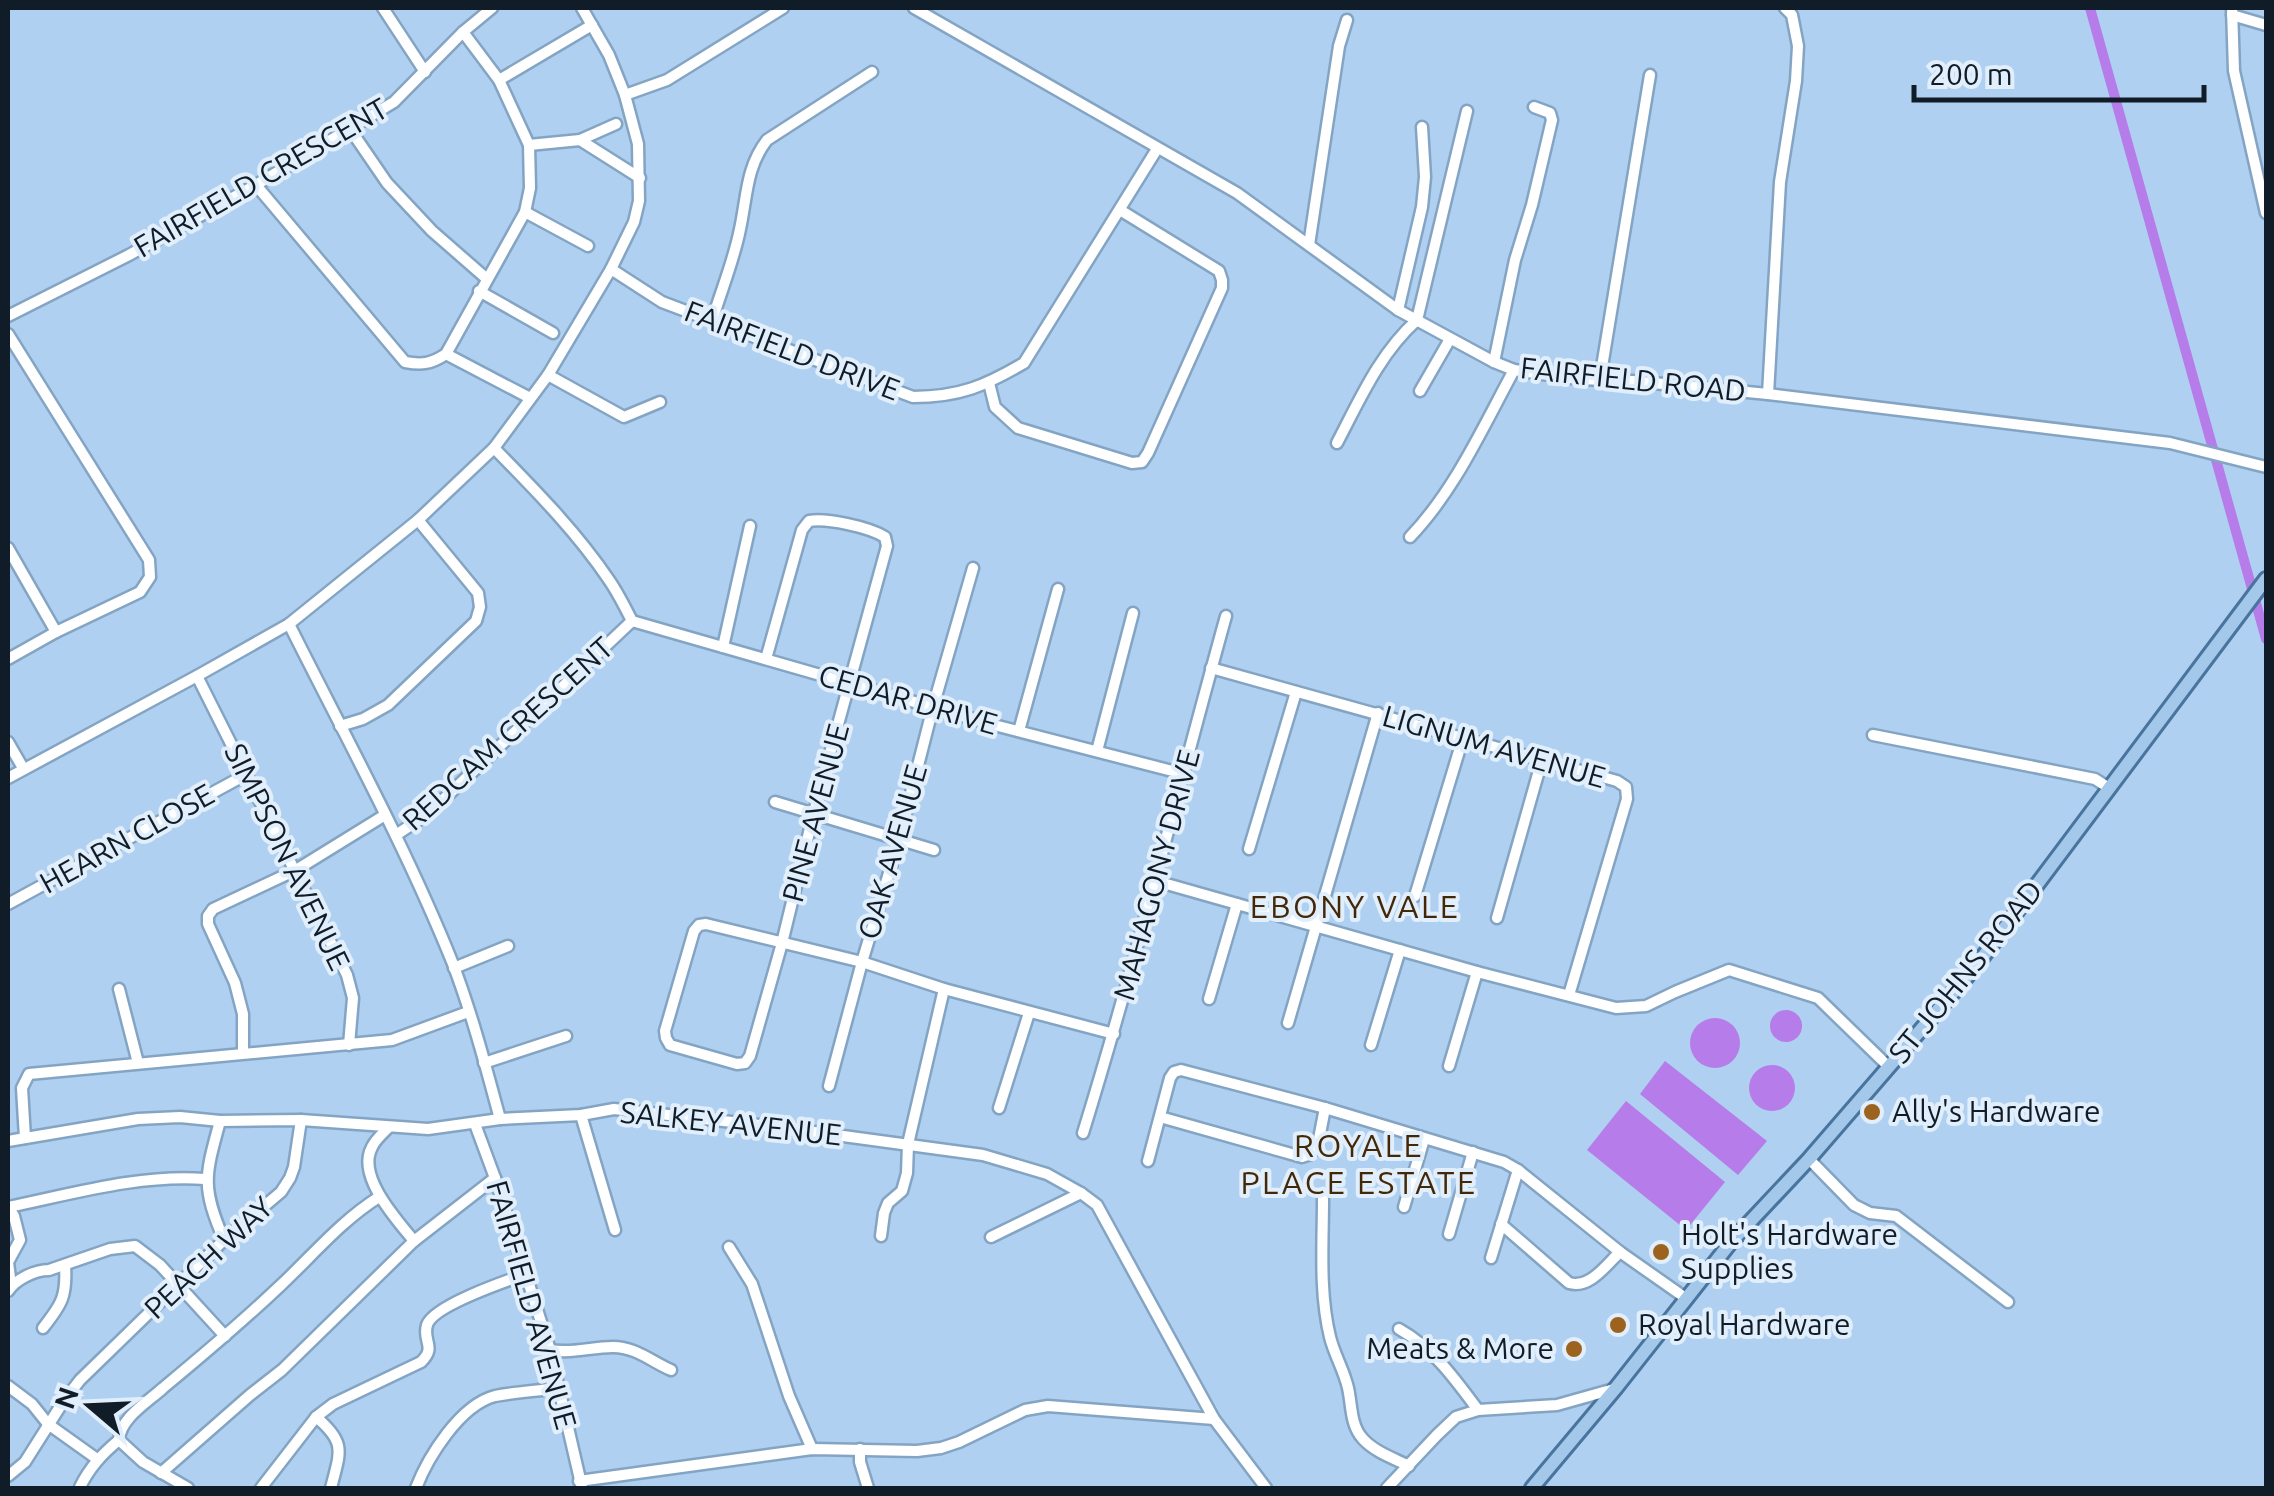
<svg xmlns="http://www.w3.org/2000/svg" width="2274" height="1496" viewBox="0 0 2274 1496" font-family="Ubuntu,sans-serif">
<style>
.water{fill:#b67ce9}
.lines{fill:none;stroke-linecap:round;stroke-linejoin:round}
.canal{stroke:#b67ce9;stroke-width:10}
.minor-casing{stroke:#84a4c3;stroke-width:15}
.major-casing{stroke:#48749d;stroke-width:18}
.minor{stroke:#fff;stroke-width:10}
.major{stroke:#a3c8ea;stroke-width:12}
.poi-dot{fill:#9b631e;stroke:#e1eefb;stroke-width:4}
.labels{text-anchor:middle;stroke-width:8;stroke-linejoin:round;paint-order:stroke}
.street-label{font-size:30px;fill:#101c27;stroke:#e1eefb}
.poi-label{font-size:30px;fill:#101c27;stroke:#e1eefb;text-anchor:start}
.neighbourhood-label{font-size:32px;letter-spacing:2.5px;fill:#432807;stroke:#e1eefb}
</style>
<rect width="100%" height="100%" fill="#afd0f0"/>
<g class="water">
<circle cx="1786" cy="1026" r="16"/>
<circle cx="1715" cy="1043" r="25"/>
<path d="M 1665,1061 L 1767,1141 L 1738,1175 L 1640,1094 Z"/>
<circle cx="1772" cy="1088" r="23"/>
<path d="M 1626,1101 L 1725,1182 L 1686,1230 L 1587,1150 Z"/>
</g>
<g class="lines">
<path class="canal" d="M 2090,8 L 2266,639"/>
<g class="minor-casing">
<g id="minor">
<path d="M 383,8 L 425,72"/>
<path d="M 914,8 L 1237,193 L 1398,310 L 1494,362 L 1514,370 L 1579,379 L 1632,381 L 1768,394 L 2170,443 L 2266,467"/>
<path d="M 2232,8 L 2234,71 L 2266,213"/>
<path d="M 2232,15 L 2266,25"/>
<path d="M 499,80 L 592,25"/>
<path d="M 625,95 L 667,80 L 783,8"/>
<path d="M 350,129 L 387,183 L 432,231 L 487,279"/>
<path d="M 580,140 L 640,178"/>
<path d="M 529,145 L 580,140 L 616,124"/>
<path d="M 256,185 L 405,362 C 422,365 431,364 446,354 L 525,212 L 530,188 L 529,145 L 499,80 L 463,32"/>
<path d="M 525,212 L 588,246"/>
<path d="M 1309,245 L 1339,46 L 1347,20"/>
<path d="M 611,269 L 662,302 L 913,397 C 959,397 985,386 1024,363 L 1157,149"/>
<path d="M 479,291 L 553,333"/>
<path d="M 1398,310 L 1422,207 L 1425,177 L 1422,127"/>
<path d="M 8,316 L 129,255 L 256,185 L 394,102 L 463,32 L 492,8"/>
<path d="M 712,321 C 721,291 734,260 740,229 C 747,197 746,167 767,140 L 872,72"/>
<path d="M 8,334 L 149,560 L 150,577 L 140,592 L 56,632 L 8,659"/>
<path d="M 446,354 L 530,398"/>
<path d="M 1494,362 L 1515,260 L 1532,205 L 1552,120 L 1550,113 L 1534,107"/>
<path d="M 548,375 L 624,417 L 660,402"/>
<path d="M 1600,379 L 1650,75"/>
<path d="M 989,383 L 995,407 L 1018,428 L 1132,463 L 1142,462 L 1148,453 L 1222,288 L 1222,280 L 1219,271 L 1120,210"/>
<path d="M 1420,391 L 1450,339"/>
<path d="M 1768,394 L 1780,182 L 1796,81 L 1798,46 L 1792,15 L 1785,8"/>
<path d="M 1337,443 C 1360,399 1380,353 1417,320 L 1467,111"/>
<path d="M 494,448 C 534,489 576,531 609,580 C 618,593 625,607 632,621"/>
<path d="M 1410,537 C 1455,490 1483,427 1514,370"/>
<path d="M 8,548 L 56,632"/>
<path d="M 632,621 L 998,726 L 1184,774"/>
<path d="M 289,624 C 345,736 406,847 453,964 C 472,1014 486,1067 500,1119"/>
<path d="M 723,647 L 750,526"/>
<path d="M 766,659 L 802,530 L 809,521 C 827,518 869,527 885,537 L 887,546 L 814,812 L 782,943 L 750,1056 L 745,1063 L 737,1064 L 670,1045 L 666,1038 L 665,1031 L 694,931 L 699,925 L 706,924 L 862,962 L 944,989 L 1114,1034"/>
<path d="M 1211,668 L 1617,781 L 1626,787 L 1627,799 L 1569,995"/>
<path d="M 197,676 L 347,975 L 353,998 L 349,1045"/>
<path d="M 340,726 L 363,719 L 388,705 L 476,621 L 480,607 L 478,593 L 418,520"/>
<path d="M 1019,731 L 1058,589"/>
<path d="M 1873,735 L 2095,779 L 2109,788"/>
<path d="M 8,742 L 23,768"/>
<path d="M 1097,751 L 1133,613"/>
<path d="M 8,778 L 197,676 L 289,624 L 418,520 L 494,448 L 548,375 L 611,269 L 634,222 L 639,201 L 638,144 L 625,95 L 609,55 L 582,8"/>
<path d="M 775,802 L 934,850"/>
<path d="M 396,835 L 429,813 L 632,621"/>
<path d="M 1249,849 L 1296,692"/>
<path d="M 1156,881 L 1477,972 L 1616,1008 L 1646,1006 L 1675,992 L 1729,970 L 1818,998 L 1889,1067"/>
<path d="M 1415,896 L 1463,738"/>
<path d="M 8,904 L 247,774"/>
<path d="M 1497,918 L 1542,760"/>
<path d="M 454,968 L 508,946"/>
<path d="M 119,989 L 138,1063"/>
<path d="M 1209,999 L 1237,904"/>
<path d="M 1288,1023 L 1378,713"/>
<path d="M 1371,1045 L 1400,950"/>
<path d="M 243,1053 L 243,1014 L 235,983 L 208,924 L 208,916 L 213,909 L 296,870 L 385,815"/>
<path d="M 484,1063 L 566,1036"/>
<path d="M 1449,1066 L 1477,972"/>
<path d="M 829,1086 L 862,962 L 899,840 L 933,707 L 973,568"/>
<path d="M 999,1108 L 1029,1013"/>
<path d="M 581,1115 L 615,1230"/>
<path d="M 1160,1117 L 1302,1157 L 1311,1154 L 1318,1144 L 1325,1108"/>
<path d="M 220,1121 C 205,1176 201,1186 224,1240"/>
<path d="M 475,1124 L 495,1178 L 550,1350 L 582,1488"/>
<path d="M 388,1128 C 383,1133 375,1140 372,1147 C 356,1176 397,1220 414,1241"/>
<path d="M 1083,1133 C 1136,962 1178,788 1226,616"/>
<path d="M 25,1138 L 22,1088 L 29,1074 L 392,1040 L 468,1012"/>
<path d="M 8,1141 L 138,1119 L 180,1117 L 220,1121 L 301,1120 L 428,1129 L 500,1119 L 581,1115 L 614,1109 L 777,1127 L 983,1155 L 1047,1174 L 1081,1193 L 1097,1205 L 1214,1419 L 1266,1488"/>
<path d="M 1809,1159 L 1854,1205 L 1870,1213 L 1896,1216 L 2008,1302"/>
<path d="M 1148,1161 L 1170,1078 L 1174,1072 L 1181,1070 L 1325,1108 L 1504,1162 L 1518,1170 L 1620,1252 L 1687,1299"/>
<path d="M 1323,1199 C 1323,1244 1319,1292 1330,1337 C 1334,1354 1344,1370 1348,1388 C 1352,1405 1350,1425 1363,1439 C 1375,1452 1393,1458 1409,1466"/>
<path d="M 1404,1207 L 1424,1139"/>
<path d="M 1501,1224 L 1569,1283 C 1590,1289 1606,1265 1620,1252"/>
<path d="M 1449,1234 L 1473,1152"/>
<path d="M 881,1236 L 884,1213 L 888,1203 L 902,1191 L 907,1173 L 908,1144 L 944,989"/>
<path d="M 991,1237 L 1081,1193"/>
<path d="M 729,1247 L 752,1284 L 789,1396 L 812,1449"/>
<path d="M 1491,1258 L 1518,1170"/>
<path d="M 11,1286 L 8,1262 L 20,1240 L 14,1216 L 8,1207 C 72,1194 140,1174 205,1179"/>
<path d="M 8,1291 C 16,1279 35,1270 49,1270 L 110,1249 L 135,1246 L 160,1265 L 225,1336"/>
<path d="M 43,1328 C 62,1304 67,1296 65,1265"/>
<path d="M 1399,1329 C 1433,1348 1455,1379 1478,1410"/>
<path d="M 550,1350 C 572,1354 591,1347 613,1347 C 636,1347 652,1362 671,1370"/>
<path d="M 8,1386 L 32,1404 L 48,1424 L 97,1459"/>
<path d="M 316,1417 C 347,1443 340,1452 331,1488"/>
<path d="M 860,1449 L 860,1462 L 868,1488"/>
<path d="M 161,1473 L 250,1395 L 282,1370 L 414,1241 L 495,1178"/>
<path d="M 8,1476 L 25,1462 L 63,1402 L 80,1380 L 224,1240 L 281,1192 L 290,1178 L 294,1167 L 301,1120"/>
<path d="M 579,1481 L 812,1449 L 917,1451 L 941,1448 L 959,1442 L 1025,1410 L 1048,1406 L 1214,1419"/>
<path d="M 82,1488 L 80,1487 C 90,1467 102,1454 119,1440"/>
<path d="M 188,1488 L 143,1462 L 119,1440 C 120,1418 148,1402 163,1388 C 203,1355 243,1321 281,1285 C 313,1255 341,1221 379,1197"/>
<path d="M 261,1488 L 316,1417 L 333,1404 L 421,1362 C 437,1347 422,1341 427,1325 C 433,1306 506,1281 526,1274"/>
<path d="M 416,1488 C 428,1457 460,1405 495,1396 C 515,1392 537,1391 557,1388"/>
<path d="M 1387,1488 L 1437,1435 L 1456,1417 L 1478,1410 L 1557,1405 L 1614,1389"/>
</g>
</g>
<g class="major-casing">
<path id="major" d="M 1532,1488 L 1615,1389 L 1731,1242 L 1809,1159 L 1976,966 L 2266,579"/>
</g>
<use href="#minor" class="minor"/>
<use href="#major" class="major"/>
</g>
<g class="poi-dot">
<circle cx="1872" cy="1112" r="10"/>
<circle cx="1661" cy="1252" r="10"/>
<circle cx="1618" cy="1325" r="10"/>
<circle cx="1574" cy="1349" r="10"/>
</g>
<g class="labels">
<g class="street-label">
<text transform="translate(261 178) rotate(-30)" y="10">FAIRFIELD CRESCENT</text>
<text transform="translate(792 351) rotate(21)" y="10">FAIRFIELD DRIVE</text>
<text transform="translate(1633 380) rotate(6)" y="10">FAIRFIELD ROAD</text>
<text transform="translate(908 700) rotate(16)" y="10">CEDAR DRIVE</text>
<text transform="translate(508 734) rotate(-42)" y="10">REDCAM CRESCENT</text>
<text transform="translate(1494 747) rotate(16)" y="10">LIGNUM AVENUE</text>
<text transform="translate(816 813) rotate(-75)" y="10">PINE AVENUE</text>
<text transform="translate(127 839) rotate(-29)" y="10">HEARN CLOSE</text>
<text transform="translate(893 852) rotate(-74)" y="10">OAK AVENUE</text>
<text transform="translate(287 857) rotate(64)" y="10">SIMPSON AVENUE</text>
<text transform="translate(1157 875) rotate(-75)" y="10">MAHAGONY DRIVE</text>
<text transform="translate(1966 972) rotate(-51)" y="10">ST JOHNS ROAD</text>
<text transform="translate(731 1124) rotate(6)" y="10">SALKEY AVENUE</text>
<text transform="translate(209 1258) rotate(-43)" y="10">PEACH WAY</text>
<text transform="translate(531 1305) rotate(74)" y="10">FAIRFIELD AVENUE</text>
</g>
<g class="poi-label">
<text x="1892" y="1122">Ally's Hardware</text>
<text x="1681" y="1245">Holt's Hardware<tspan x="1681" dy="34">Supplies</tspan></text>
<text x="1638" y="1335">Royal Hardware</text>
<text x="1554" y="1359" text-anchor="end">Meats &amp; More</text>
</g>
<g class="neighbourhood-label">
<text x="1355" y="918">EBONY VALE</text>
<text x="1359" y="1157">ROYALE<tspan x="1359" dy="37">PLACE ESTATE</tspan></text>
</g>
</g>
<rect width="2274" height="1496" fill="none" stroke="#101c27" stroke-width="20"/>
<g transform="translate(90 1406) rotate(289)" stroke="#e1eefb" stroke-width="8" paint-order="stroke">
<path d="M0-8L18 38L0 25L-18 38Z" fill="#101c27"/>
<text y="-15" font-size="28" font-weight="bold" text-anchor="middle" fill="#101c27">N</text>
</g>
<path d="M1914 85v15h290v-15" fill="none" stroke="#101c27" stroke-width="5"/>
<text x="1929" y="85" font-size="30" fill="#101c27" stroke="#e1eefb" stroke-width="8" paint-order="stroke">200 m</text>
</svg>
